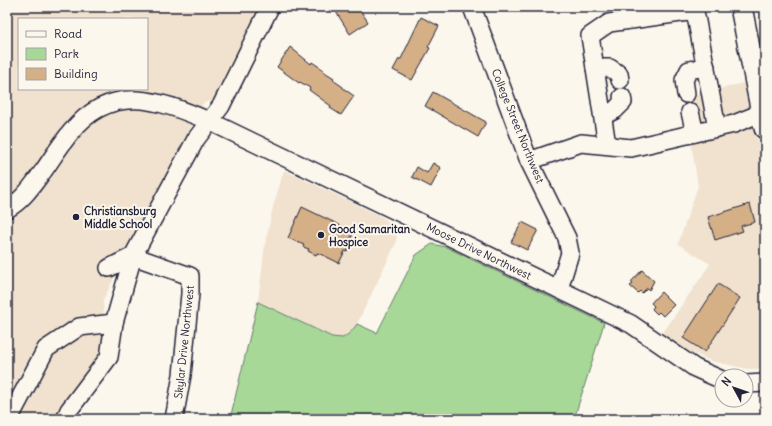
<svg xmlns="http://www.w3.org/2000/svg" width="772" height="426" viewBox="0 0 772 426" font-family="Delius,sans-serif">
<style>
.built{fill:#f0e2ce;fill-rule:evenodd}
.green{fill:#a8d898;stroke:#657d6a}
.building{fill:#d5b087;stroke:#22223b}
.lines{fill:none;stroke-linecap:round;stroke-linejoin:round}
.minor-casing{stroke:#22223b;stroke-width:20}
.major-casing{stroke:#22223b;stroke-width:24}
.minor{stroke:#fbf7ec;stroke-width:17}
.major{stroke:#fbf7ec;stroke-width:21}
.poi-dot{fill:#22223b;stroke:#fbf7ec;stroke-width:1.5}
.labels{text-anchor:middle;stroke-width:4;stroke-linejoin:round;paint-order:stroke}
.street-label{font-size:11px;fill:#22223b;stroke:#fbf7ec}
.poi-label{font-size:11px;font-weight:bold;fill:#22223b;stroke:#fbf7ec;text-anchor:start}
</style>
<rect width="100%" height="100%" fill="#fbf7ec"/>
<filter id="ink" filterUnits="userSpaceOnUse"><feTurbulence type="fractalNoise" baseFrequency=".025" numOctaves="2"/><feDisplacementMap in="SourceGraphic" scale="8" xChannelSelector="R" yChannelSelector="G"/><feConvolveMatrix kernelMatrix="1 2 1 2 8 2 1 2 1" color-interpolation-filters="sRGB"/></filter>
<g filter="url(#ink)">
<g class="built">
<path d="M 7,7 L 260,7 L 214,100 L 203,103 L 103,300 L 105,344 L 101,356 L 59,419 L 7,419 ZM 19,19 L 147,19 L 147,89 L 19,89 Z"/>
<path d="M 744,83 L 765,170 L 765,369 L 748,369 L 711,361 L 686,350 L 662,334 L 710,264 L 678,244 L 698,186 L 684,97 Z"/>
<path d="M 284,170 L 381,216 L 394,226 L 397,232 L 396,243 L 357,324 L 351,332 L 343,338 L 332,337 L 258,302 L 265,245 L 273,207 Z"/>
</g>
<path class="green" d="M 432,244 L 446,247 L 604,323 L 574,419 L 230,419 L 258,302 L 332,337 L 343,338 L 351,332 L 357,324 L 377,333 L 416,255 Z"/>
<g class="building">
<path d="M 333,7 L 358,7 L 368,22 L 350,34 Z"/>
<path d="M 421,17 L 439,26 L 428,47 L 430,48 L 412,80 L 393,70 L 399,59 L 401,59 Z"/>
<path d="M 290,47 L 311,64 L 312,62 L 324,70 L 323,71 L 334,78 L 333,80 L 343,87 L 343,88 L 354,96 L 341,115 L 330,108 L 331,106 L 309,90 L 310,88 L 300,82 L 299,83 L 277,67 Z"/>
<path d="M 433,92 L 486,122 L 478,137 L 425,106 Z"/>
<path d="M 433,163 L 441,168 L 431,187 L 412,177 L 417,167 L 427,173 Z"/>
<path d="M 750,204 L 755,222 L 741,226 L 743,231 L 715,240 L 708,217 Z"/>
<path d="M 302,207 L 354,232 L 348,244 L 350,245 L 347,252 L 345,251 L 339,263 L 323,255 L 317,253 L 316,255 L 308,251 L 309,249 L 303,247 L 304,245 L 288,238 Z"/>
<path d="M 522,222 L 538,230 L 527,250 L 511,242 Z"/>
<path d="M 642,270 L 654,281 L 649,290 L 647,288 L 642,293 L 640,291 L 638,293 L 630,286 L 633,284 L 631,282 Z"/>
<path d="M 718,284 L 740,298 L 705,352 L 683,338 Z"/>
<path d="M 661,292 L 674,305 L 663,316 L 659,312 L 657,314 L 652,309 L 654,306 L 651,303 Z"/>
</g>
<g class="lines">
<g class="minor-casing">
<g id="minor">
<path d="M 472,7 L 529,161 L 567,238 L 570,253 L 559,289"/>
<path d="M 595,68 L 610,68 L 619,74 L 620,80"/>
<path d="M 686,94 L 684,80 L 689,70 L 706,67"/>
<path d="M 690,112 L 695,133"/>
<path d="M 603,116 L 615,110 L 623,102 L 622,97"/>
<path d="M 607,145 L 590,36 L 609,23 L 695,11 L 717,128"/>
<path d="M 529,161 L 581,143 L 631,148 L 734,124 L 761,113 L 765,113"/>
<path d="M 7,209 C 23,201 34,183 44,170 C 53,157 61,144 71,132 C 112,82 159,100 209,121 L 631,324 L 695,368 L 722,380"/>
<path d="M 109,268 L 133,256 L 190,276 L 190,294 L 182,375 L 174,419"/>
<path d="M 746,384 L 765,383"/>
<path d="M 9,419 L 46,349 L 79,327 L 114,323"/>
<path d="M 65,419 L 69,410 L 109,357 L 114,323 L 133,256 L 196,139 L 221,106 L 270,7"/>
</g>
</g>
<g class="major-casing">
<path id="major" d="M 741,7 L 765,128"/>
</g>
<use href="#minor" class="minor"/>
<use href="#major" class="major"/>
</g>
</g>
<g class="poi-dot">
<circle cx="76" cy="217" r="4"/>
<circle cx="321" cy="235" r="4"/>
</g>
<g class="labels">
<g class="street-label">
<text transform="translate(518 126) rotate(68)" y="4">College Street Northwest</text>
<text transform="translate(479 251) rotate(26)" y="4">Moose Drive Northwest</text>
<text transform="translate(184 342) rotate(-84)" y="4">Skylar Drive Northwest</text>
</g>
<g class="poi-label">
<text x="84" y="215">Christiansburg<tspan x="84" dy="13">Middle School</tspan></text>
<text x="329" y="233">Good Samaritan<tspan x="329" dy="13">Hospice</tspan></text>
</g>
</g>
<rect width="772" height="426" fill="none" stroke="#fbf7ec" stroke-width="24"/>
<rect x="12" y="12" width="748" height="402" fill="none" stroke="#22223b" stroke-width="1.5" filter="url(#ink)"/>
<rect x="18" y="18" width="130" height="72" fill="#fbf7ec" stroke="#a4a2a5"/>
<rect x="26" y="31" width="20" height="6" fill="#fbf7ec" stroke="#a4a2a5"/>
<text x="54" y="38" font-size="12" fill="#22223b">Road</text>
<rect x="26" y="48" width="20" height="12" fill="#a8d898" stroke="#a4a2a5"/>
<text x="54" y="58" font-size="12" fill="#22223b">Park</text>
<rect x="26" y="68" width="20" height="12" fill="#d5b087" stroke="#a4a2a5"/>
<text x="54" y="78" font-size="12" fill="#22223b">Building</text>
<g transform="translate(734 388) rotate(310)"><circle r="19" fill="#fbf7ec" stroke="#a4a2a5"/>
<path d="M0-3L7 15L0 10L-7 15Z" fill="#22223b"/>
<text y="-6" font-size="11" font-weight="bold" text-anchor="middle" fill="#22223b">N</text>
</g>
</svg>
